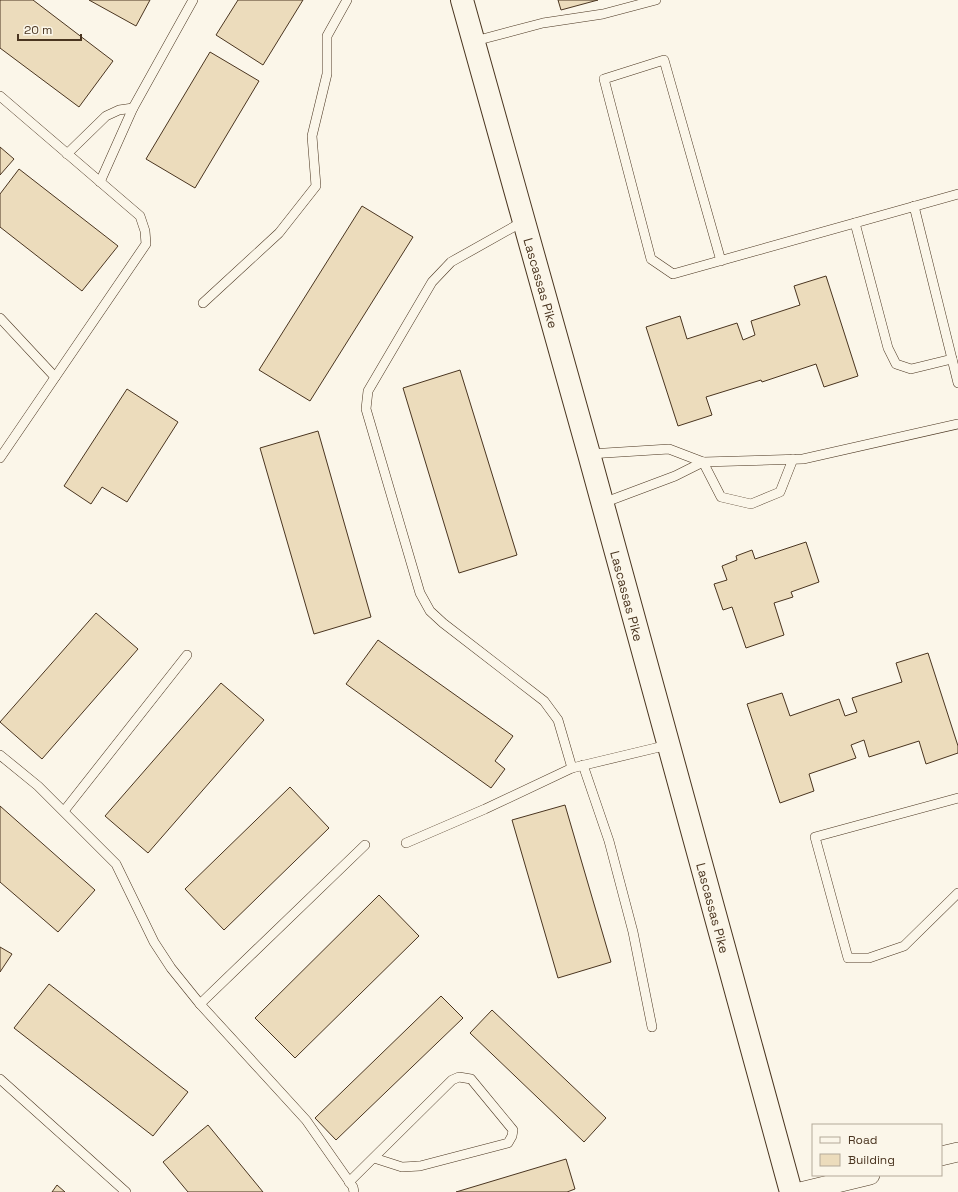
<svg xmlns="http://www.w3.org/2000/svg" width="958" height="1192" viewBox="0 0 958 1192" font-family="'Space Grotesk',sans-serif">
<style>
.building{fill:#ecdcbc;stroke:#4a3520}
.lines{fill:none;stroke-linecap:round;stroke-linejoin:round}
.service-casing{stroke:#4a3520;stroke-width:10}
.minor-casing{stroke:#4a3520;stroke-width:20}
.primary-casing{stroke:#4a3520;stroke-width:24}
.service{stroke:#fbf6e9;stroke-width:9}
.minor{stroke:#fbf6e9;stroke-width:19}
.primary{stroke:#fbf6e9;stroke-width:22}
.labels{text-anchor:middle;stroke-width:3;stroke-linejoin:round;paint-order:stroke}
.street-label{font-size:13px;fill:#4a3520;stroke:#fbf6e9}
</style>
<rect width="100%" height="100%" fill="#fbf6e9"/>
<g class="building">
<path d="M 0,0 L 33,0 L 113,61 L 79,107 L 0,48 Z"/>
<path d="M 89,0 L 150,0 L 136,26 Z"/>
<path d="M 238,0 L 303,0 L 263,65 L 216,35 Z"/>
<path d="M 558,0 L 598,0 L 561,10 Z"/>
<path d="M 210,52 L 259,81 L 195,188 L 146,159 Z"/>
<path d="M 0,147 L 14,159 L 0,175 Z"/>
<path d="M 19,169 L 118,246 L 82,291 L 0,227 L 0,194 Z"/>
<path d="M 362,206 L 413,237 L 310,401 L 259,370 Z"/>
<path d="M 826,276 L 858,376 L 824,387 L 816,364 L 762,382 L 761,380 L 706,397 L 712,415 L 678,426 L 646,327 L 680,316 L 687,339 L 737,323 L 743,340 L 755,335 L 751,321 L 800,305 L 794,286 Z"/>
<path d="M 460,370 L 517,555 L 459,573 L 403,388 Z"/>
<path d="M 127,389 L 178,422 L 127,502 L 102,487 L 91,504 L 64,486 Z"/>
<path d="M 318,431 L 371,617 L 314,634 L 260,448 Z"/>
<path d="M 806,542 L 819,582 L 791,592 L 793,597 L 774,603 L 784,635 L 746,648 L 732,607 L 723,610 L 714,584 L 727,580 L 722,566 L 737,560 L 736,556 L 752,550 L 755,559 Z"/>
<path d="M 96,613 L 138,649 L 42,759 L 0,722 Z"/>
<path d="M 378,640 L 513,736 L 495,761 L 505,769 L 491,788 L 346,684 Z"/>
<path d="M 928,653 L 958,746 L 958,753 L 926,764 L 919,741 L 869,757 L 864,740 L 851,745 L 856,758 L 809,774 L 814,791 L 780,803 L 747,704 L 782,693 L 790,716 L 839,699 L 845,716 L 857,712 L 852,698 L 902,682 L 896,663 Z"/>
<path d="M 221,683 L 264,720 L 148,853 L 105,816 Z"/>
<path d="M 290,787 L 329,828 L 224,930 L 185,889 Z"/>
<path d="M 565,805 L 611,962 L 558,978 L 512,820 Z"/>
<path d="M 0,806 L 95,890 L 58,932 L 0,882 Z"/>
<path d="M 379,895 L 419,936 L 295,1058 L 255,1018 Z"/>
<path d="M 0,947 L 12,954 L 0,972 Z"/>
<path d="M 49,984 L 188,1092 L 153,1136 L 14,1028 Z"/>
<path d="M 441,996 L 463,1018 L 336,1140 L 315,1118 Z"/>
<path d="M 492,1010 L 606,1118 L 584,1142 L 470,1033 Z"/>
<path d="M 208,1125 L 263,1192 L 188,1192 L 163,1162 Z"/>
<path d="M 566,1159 L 575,1189 L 567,1192 L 456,1192 Z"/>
<path d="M 57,1185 L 65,1192 L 52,1192 Z"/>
</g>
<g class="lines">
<g class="service-casing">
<g id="service">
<path d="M 475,41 L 543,23 L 603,14 L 656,0"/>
<path d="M 0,96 L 140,216 L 145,231 L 146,244 L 0,458"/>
<path d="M 67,154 L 106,116 L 119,110 L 133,108"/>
<path d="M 100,182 L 133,108 L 193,0"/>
<path d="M 914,206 L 958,383"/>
<path d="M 524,221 L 451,262 L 432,282 L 368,391 L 366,409 L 420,593 L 430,611 L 443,623 L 544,701 L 558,720 L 572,768"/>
<path d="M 855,223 L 888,348 L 896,364 L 911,369 L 952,359"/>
<path d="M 721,261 L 664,60 L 604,79 L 651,259 L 673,274 L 958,194"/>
<path d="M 203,303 L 279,233 L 316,186 L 312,136 L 327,74 L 327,36 L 347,0"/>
<path d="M 0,318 L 55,377"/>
<path d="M 589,454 L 669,449 L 703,462 L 803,459 L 958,424"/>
<path d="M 703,462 L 721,497 L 751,504 L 780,492 L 793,459"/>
<path d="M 603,503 L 675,476 L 703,462"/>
<path d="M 0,755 L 38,786 L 116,864 L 154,942 L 171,968 L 200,1004 L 306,1120 L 353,1187 L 354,1192"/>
<path d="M 583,765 L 609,841 L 633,932 L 652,1027"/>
<path d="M 958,798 L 815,837 L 848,958 L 869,958 L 904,946 L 958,893"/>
<path d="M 64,811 L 187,655"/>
<path d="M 406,843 L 485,809 L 572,768 L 668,745"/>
<path d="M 200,1004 L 365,845"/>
<path d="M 0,1079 L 126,1192"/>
<path d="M 349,1182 L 452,1080 L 459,1077 L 471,1079 L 513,1130 L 512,1136 L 508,1143 L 420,1166 L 402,1167 L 374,1158"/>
</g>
</g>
<g class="minor-casing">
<g id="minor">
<path d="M 941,1156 L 958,1152"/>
<path d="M 800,1192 L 870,1175"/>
</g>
</g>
<g class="primary-casing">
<path id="primary" d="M 462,0 L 589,454 L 791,1192"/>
</g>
<use href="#service" class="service"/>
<use href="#minor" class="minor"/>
<use href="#primary" class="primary"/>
</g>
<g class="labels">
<g class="street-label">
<text transform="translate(541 283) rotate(74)" y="5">Lascassas Pike</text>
<text transform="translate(627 596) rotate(75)" y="5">Lascassas Pike</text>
<text transform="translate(713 908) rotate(75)" y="5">Lascassas Pike</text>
</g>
</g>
<rect x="812" y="1124" width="130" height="52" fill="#fbf6e9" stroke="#b4a999"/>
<rect x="820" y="1137" width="20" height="6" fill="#fbf6e9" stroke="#b4a999"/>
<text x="848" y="1144" font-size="12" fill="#4a3520">Road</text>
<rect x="820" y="1154" width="20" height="12" fill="#ecdcbc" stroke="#b4a999"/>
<text x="848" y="1164" font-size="12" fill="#4a3520">Building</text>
<path d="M18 34v6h63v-6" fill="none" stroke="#4a3520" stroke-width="2"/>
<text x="24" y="34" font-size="12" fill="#4a3520" stroke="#fbf6e9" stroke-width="3" paint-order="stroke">20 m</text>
</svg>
